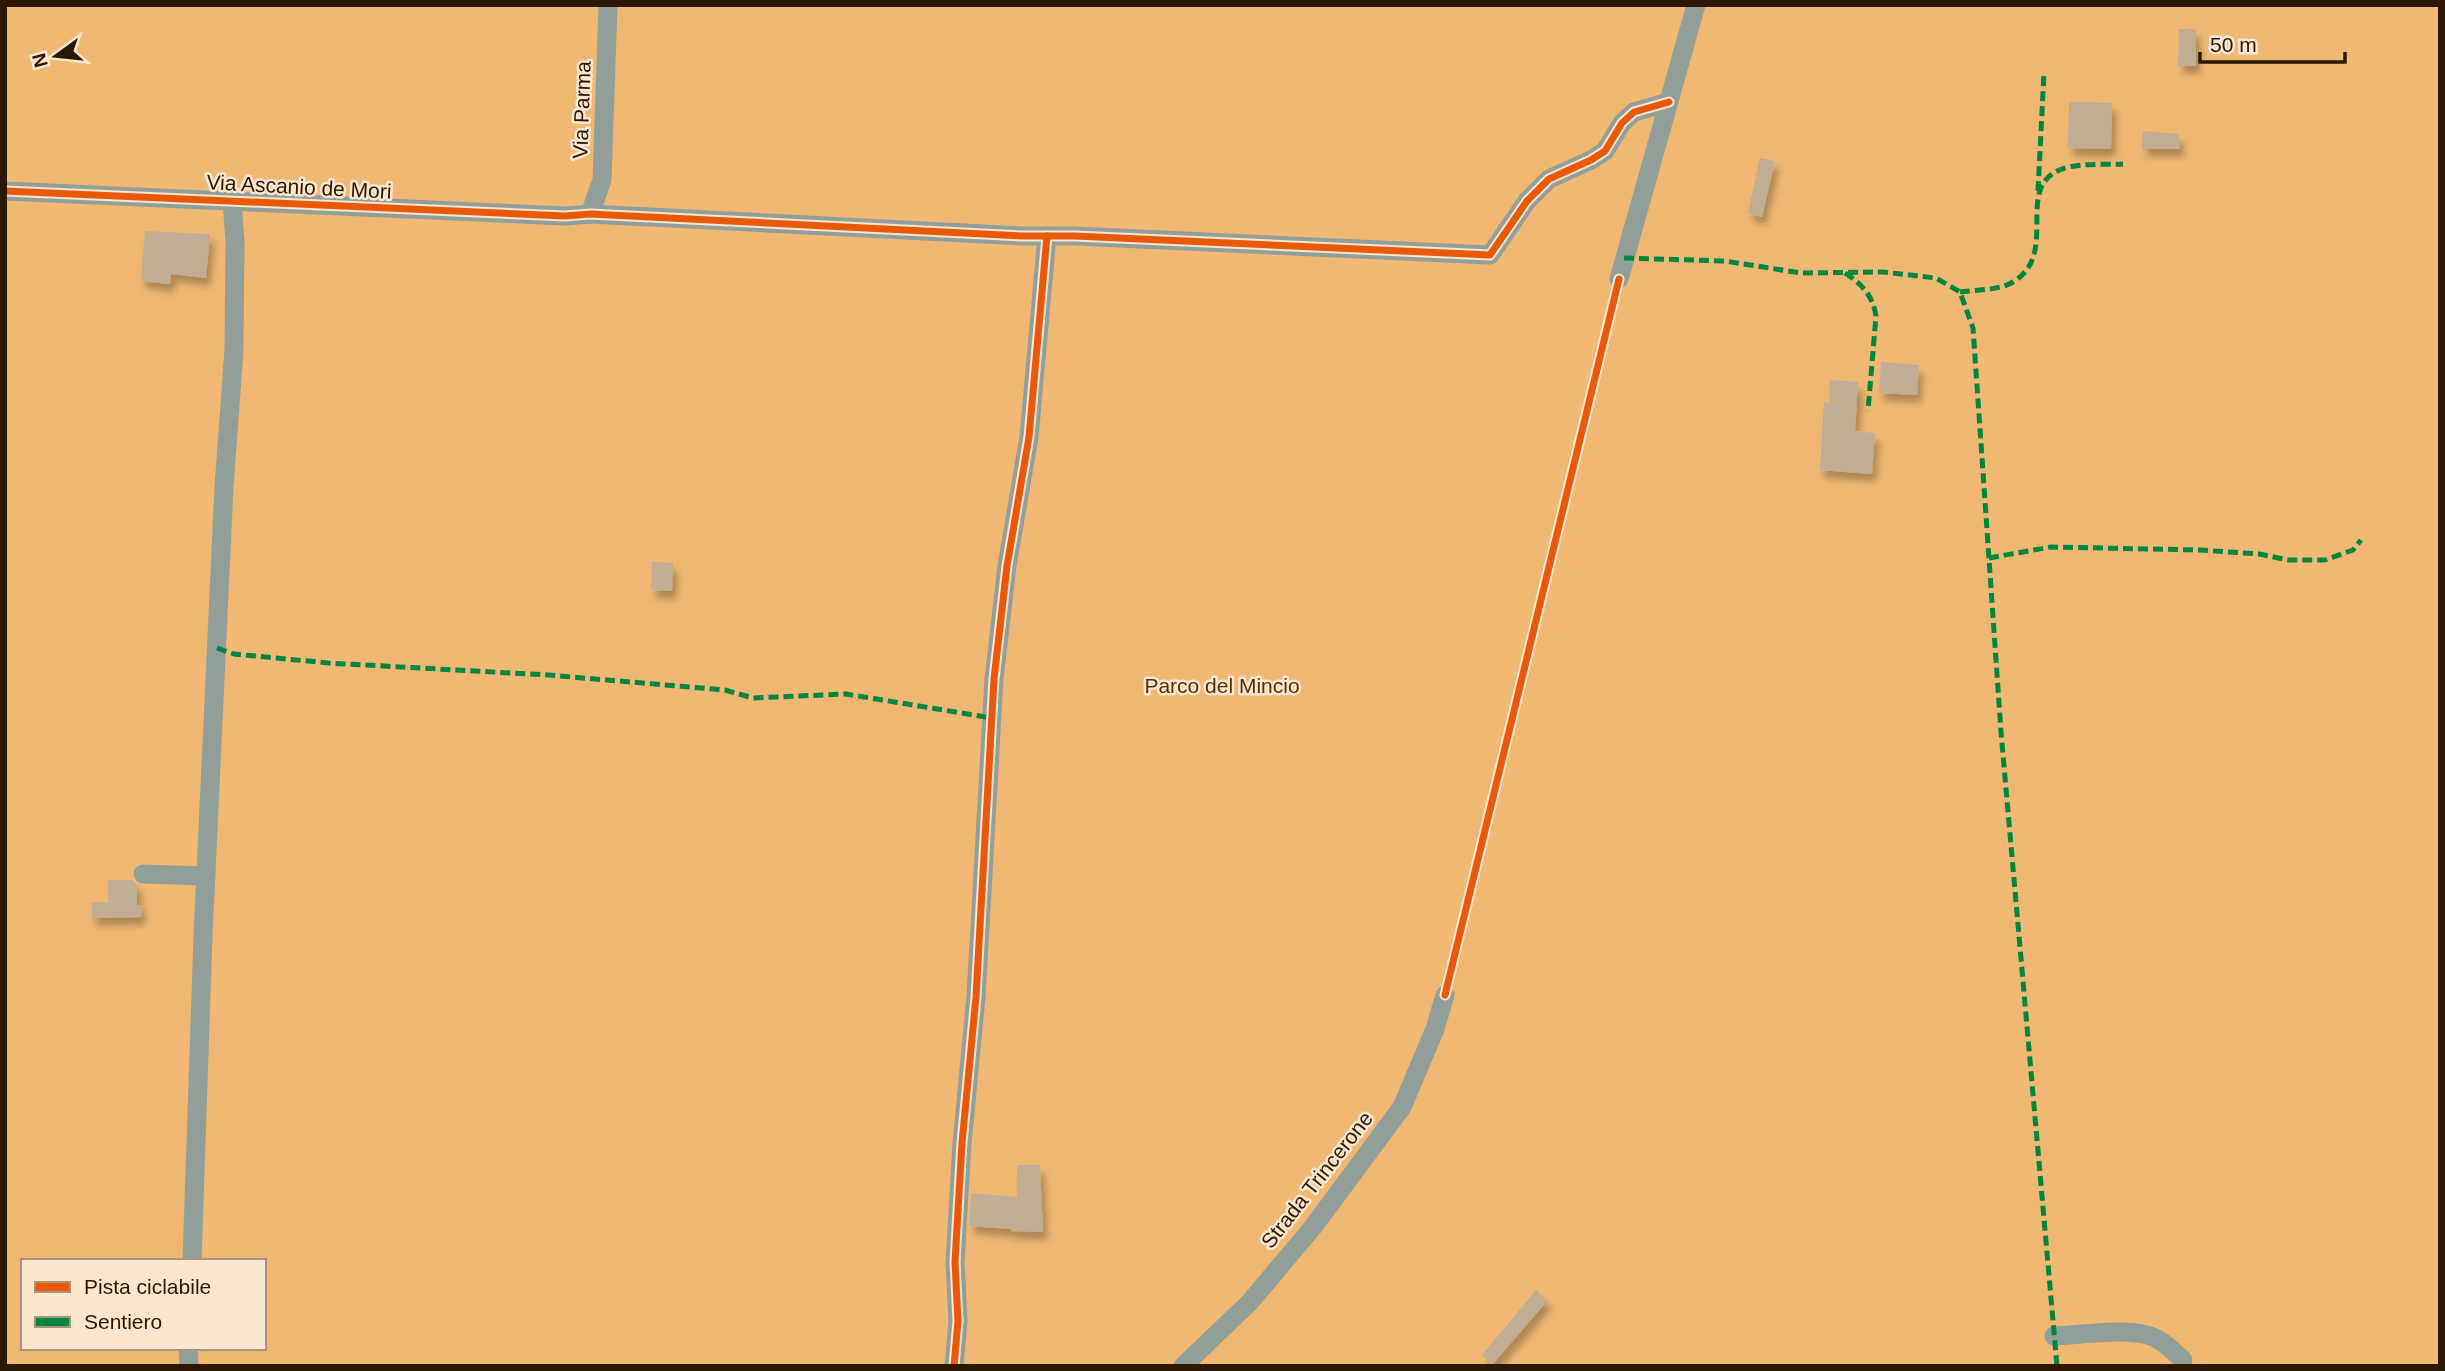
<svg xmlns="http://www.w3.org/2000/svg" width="2445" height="1371" viewBox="0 0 2445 1371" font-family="Arial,sans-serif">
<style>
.green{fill:#f0b873;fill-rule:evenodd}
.building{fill:#c1ac94;filter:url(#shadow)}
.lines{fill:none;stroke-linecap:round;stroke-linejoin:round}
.street{stroke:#929f98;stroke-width:19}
.quiet{stroke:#00873e;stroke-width:5;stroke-dasharray:10 5;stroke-linecap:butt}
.cycleway-casing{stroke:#fce6d0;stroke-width:11}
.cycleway{stroke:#e8590c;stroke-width:7}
.labels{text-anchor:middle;stroke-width:5;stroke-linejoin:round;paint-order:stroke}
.street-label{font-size:21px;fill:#2c1802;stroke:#fce6d0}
.park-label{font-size:21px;fill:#523001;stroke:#fce6d0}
</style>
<defs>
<filter id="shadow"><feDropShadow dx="4.5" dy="8" stdDeviation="3.5" flood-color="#0004"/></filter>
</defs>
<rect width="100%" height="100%" fill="#e8d6c4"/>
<path class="green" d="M 5,5 L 2440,5 L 2440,1366 L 5,1366 ZM 23,1261 L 264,1261 L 264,1348 L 23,1348 Z"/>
<g class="building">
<path d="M 2179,29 L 2196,29 L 2196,66 L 2178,66 Z"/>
<path d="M 2069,102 L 2112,103 L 2111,149 L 2068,148 Z"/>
<path d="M 2143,131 L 2179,134 L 2180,149 L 2142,149 Z"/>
<path d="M 1760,158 L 1775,161 L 1762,217 L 1748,213 Z"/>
<path d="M 145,231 L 210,234 L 206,278 L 171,274 L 170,284 L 141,281 Z"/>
<path d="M 1881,362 L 1919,365 L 1917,395 L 1879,393 Z"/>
<path d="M 1830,380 L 1858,382 L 1855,431 L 1875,433 L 1872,474 L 1820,470 L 1824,402 L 1829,403 Z"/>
<path d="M 652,562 L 673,563 L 672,591 L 651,590 Z"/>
<path d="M 108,880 L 132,880 L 137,885 L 137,905 L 142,905 L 141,917 L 92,918 L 92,902 L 108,903 Z"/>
<path d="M 1017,1165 L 1040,1165 L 1043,1232 L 1011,1231 L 1011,1229 L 969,1226 L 971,1193 L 1017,1197 Z"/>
<path d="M 1536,1290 L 1547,1301 L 1492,1365 L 1482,1355 Z"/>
</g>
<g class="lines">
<g class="street">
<path d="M 5,191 L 565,216 L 590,214 L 1022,236 L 1075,236 L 1490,255 L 1527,201 L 1549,179 L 1591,160 L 1605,151 L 1622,123 L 1634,112 L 1669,102"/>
<path d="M 590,214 L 602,180 L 608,5"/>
<path d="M 1619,279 L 1696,5"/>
<path d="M 143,874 L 206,876"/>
<path d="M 192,1261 L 203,936 L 224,487 L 234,350 L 235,241 L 232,201"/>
<path d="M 2054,1336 C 2080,1335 2123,1328 2147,1335 C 2161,1338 2173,1351 2183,1360"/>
<path d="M 188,1348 L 189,1366"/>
<path d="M 954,1366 L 958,1321 L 955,1262 L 962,1143 L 976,997 L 994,679 L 1007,566 L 1029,437 L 1047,236"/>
<path d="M 1183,1366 L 1250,1302 L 1313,1227 L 1402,1107 L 1435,1029 L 1445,995"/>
</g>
<g class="quiet">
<path d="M 2038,191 L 2044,73"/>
<path d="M 1624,258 L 1725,261 L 1801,273 L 1883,272 L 1936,278 L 1960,292 L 1973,328 L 2001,732 L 2057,1366"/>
<path d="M 1845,273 C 1862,284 1873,296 1876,316 L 1868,411"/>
<path d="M 1960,292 C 1976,290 2000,290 2013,282 C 2063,252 2008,181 2069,167 C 2086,163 2106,165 2123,164"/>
<path d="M 1989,558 L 2051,547 L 2200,550 L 2259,554 L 2289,560 L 2325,560 L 2353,550 L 2361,540"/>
<path d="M 217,648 L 234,654 L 328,663 L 548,675 L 725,690 L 753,698 L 846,694 L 992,718"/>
</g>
<g class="cycleway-casing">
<g id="cycleway">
<path d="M 5,191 L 565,216 L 590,214 L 1022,236 L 1075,236 L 1490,255 L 1527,201 L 1549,179 L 1591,160 L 1605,151 L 1622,123 L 1634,112 L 1669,102"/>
<path d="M 1445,995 L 1619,279"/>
<path d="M 954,1366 L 958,1321 L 955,1262 L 962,1143 L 976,997 L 994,679 L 1007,566 L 1029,437 L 1047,236"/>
</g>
</g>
<use href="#cycleway" class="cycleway"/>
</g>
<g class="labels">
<g class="street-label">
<text transform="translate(582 110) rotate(-88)" y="7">Via Parma</text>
<text transform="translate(299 187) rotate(3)" y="7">Via Ascanio de Mori</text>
<text transform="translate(1317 1180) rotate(-52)" y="7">Strada Trincerone</text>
</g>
<g class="park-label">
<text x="1222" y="693">Parco del Mincio</text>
</g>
</g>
<rect width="2445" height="1371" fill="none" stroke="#2c1802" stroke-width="14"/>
<rect x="21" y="1259" width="245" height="91" fill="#fce6d0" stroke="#a9947e" stroke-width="2"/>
<rect x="35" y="1282" width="35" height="10" fill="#e8590c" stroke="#a9947e" stroke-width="2"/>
<text x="84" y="1294" font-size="21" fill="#2c1802">Pista ciclabile</text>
<rect x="35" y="1317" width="35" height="10" fill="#00873e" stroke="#a9947e" stroke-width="2"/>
<text x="84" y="1329" font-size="21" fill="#2c1802">Sentiero</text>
<g transform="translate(56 56) rotate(255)" stroke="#fce6d0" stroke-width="5" paint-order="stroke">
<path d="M0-5L12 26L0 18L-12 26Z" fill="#2c1802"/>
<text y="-10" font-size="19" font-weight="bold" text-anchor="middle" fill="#2c1802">N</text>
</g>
<path d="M2200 52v10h145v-10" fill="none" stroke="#2c1802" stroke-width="3.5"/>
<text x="2210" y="52" font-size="21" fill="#2c1802" stroke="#fce6d0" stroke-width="5" paint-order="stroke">50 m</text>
</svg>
